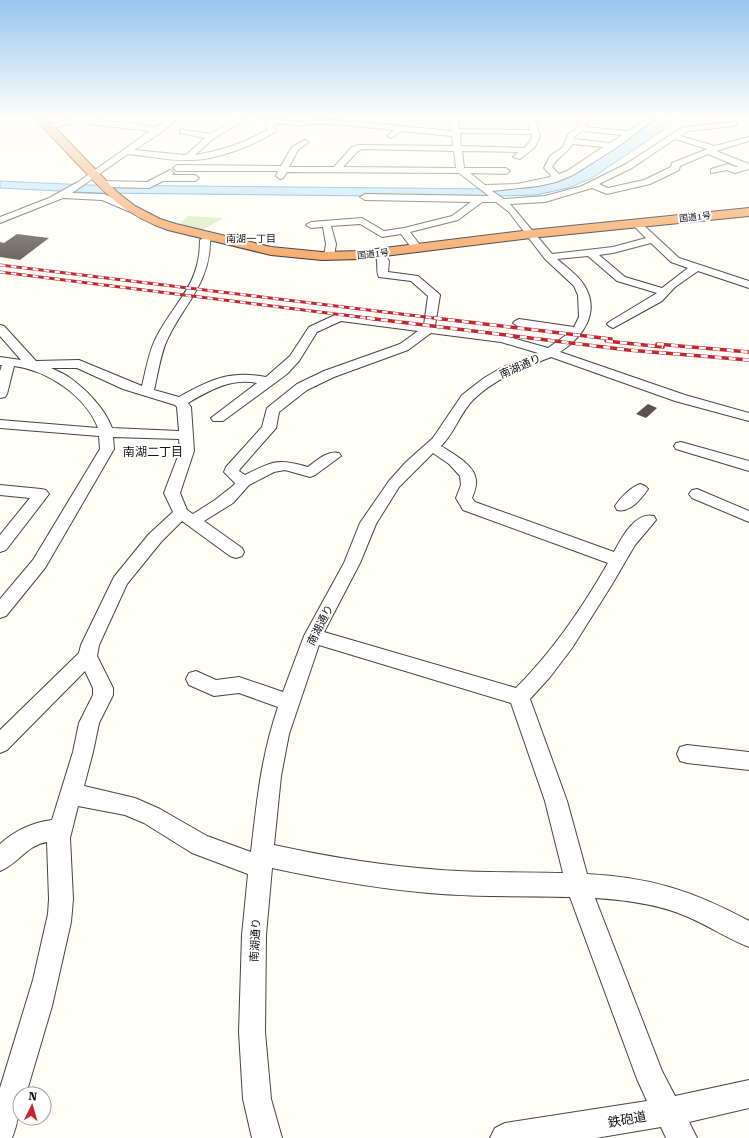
<svg xmlns="http://www.w3.org/2000/svg" width="749" height="1138" viewBox="0 0 749 1138" font-family="'Roboto Serif','Noto Sans JP',serif">
<style>
.green{fill:#d5ebbd}
.water{fill:#b9e0f7;stroke:#3f96cf}
.building{fill:#5a524d}
.lines{fill:none;stroke-linecap:round;stroke-linejoin:round}
.minor-casing{stroke:#444;stroke-width:2}
.highway-casing{stroke:#222;stroke-width:2}
.minor{fill:#fff;fill-rule:evenodd}
.highway{fill:#f5a25d;fill-rule:evenodd}
.rail-far1-casing{stroke:#c4262e;stroke-width:3}
.rail-casing{stroke:#c4262e;stroke-width:3.5}
.rail-far1{stroke:#fff;stroke-width:2;stroke-dasharray:5.5;stroke-linecap:butt}
.rail{stroke:#fff;stroke-width:2.5;stroke-dasharray:7;stroke-linecap:butt}
.labels{text-anchor:middle;stroke-width:4;stroke-linejoin:round;paint-order:stroke}
.far-street-label{font-size:9px;fill:#111;stroke:#fff}
.far-neighbourhood-label{font-size:10px;fill:#111;stroke:#fff}
.street-label{font-size:11px;fill:#111;stroke:#fff}
.neighbourhood-label{font-size:12px;fill:#111;stroke:#fff}
.near-street-label{font-size:13px;fill:#111;stroke:#fff}
</style>
<rect width="100%" height="100%" fill="#fffdf5"/>
<path class="green" d="M 188,216 L 223,218 L 203,230 L 179,224 Z"/>
<path class="water" d="M 659,118 L 681,118 L 592,178 L 568,188 L 536,195 L 463,197 L 98,193 L 0,188 L 0,181 L 88,185 L 496,189 L 529,188 L 567,177 L 581,171 Z"/>
<g class="building">
<path d="M 17,234 L 49,238 L 20,260 L 0,257 L 0,242 L 4,243 Z"/>
<path d="M 648,404 L 657,408 L 646,418 L 636,414 Z"/>
</g>
<g class="lines">
<g class="minor-casing">
<g id="minor">
<path d="M 72,118 L 87,118 L 156,127 L 169,118 L 177,118 L 162,132 L 134,150 L 186,155 L 205,138 L 180,133 L 180,129 L 210,134 L 238,118 L 247,118 L 213,139 L 195,155 C 220,151 246,143 268,129 L 265,126 L 269,122 L 261,118 L 301,122 L 319,119 L 349,121 L 451,131 L 450,118 L 458,118 L 459,129 L 530,130 L 527,118 L 535,118 L 540,136 L 535,147 L 520,159 L 513,157 L 518,152 L 462,151 L 464,168 L 506,168 L 510,171 L 506,174 L 470,173 L 485,185 L 517,184 L 550,177 L 551,175 L 544,168 L 550,156 L 563,147 L 569,133 L 578,128 L 579,121 L 583,118 L 592,118 L 587,122 L 586,127 L 628,131 L 648,118 L 656,118 L 616,148 L 573,175 L 556,182 L 538,186 L 492,191 L 504,199 L 545,196 L 582,186 L 626,164 L 683,127 L 736,122 L 737,124 L 733,126 L 688,131 L 680,136 L 715,146 L 749,137 L 749,141 L 716,151 L 749,164 L 749,169 L 735,173 L 727,170 L 711,173 L 711,169 L 728,164 L 736,167 L 739,167 L 708,154 L 680,166 L 679,170 L 650,184 L 607,194 L 592,188 L 545,202 L 510,204 L 552,254 L 613,247 L 646,238 L 631,223 L 636,220 L 639,221 L 679,258 L 749,281 L 749,288 L 698,271 L 675,287 L 662,301 L 613,328 L 609,326 L 607,324 L 609,322 L 657,293 L 617,281 L 588,256 L 557,259 C 566,267 578,275 584,285 C 601,312 583,337 560,352 L 685,395 L 749,413 L 749,421 L 675,401 L 551,357 C 523,368 494,379 473,400 C 460,413 454,434 441,446 C 452,453 475,465 476,480 C 477,486 474,493 472,498 L 475,502 L 614,552 C 621,539 635,511 654,516 L 656,520 L 635,545 L 611,586 L 572,648 L 550,677 L 530,699 L 567,801 L 587,874 C 650,877 694,891 749,921 L 749,947 C 728,939 709,926 688,917 C 659,904 626,900 595,898 L 662,1071 L 675,1096 L 749,1080 L 749,1108 L 689,1122 L 697,1138 L 666,1138 L 661,1127 L 596,1138 L 490,1138 L 495,1128 L 505,1123 L 647,1101 L 637,1079 L 570,897 C 527,896 484,897 442,894 C 385,890 328,880 272,868 L 266,935 L 265,1032 L 271,1099 L 282,1138 L 252,1138 L 243,1099 L 239,1032 L 242,935 L 248,874 L 192,853 L 144,823 L 125,815 L 78,806 L 70,838 L 73,899 L 71,922 L 52,1006 L 26,1094 L 20,1094 C 20,1110 18,1123 12,1138 L 0,1138 L 0,1088 L 33,980 L 48,914 L 49,899 L 47,842 C 27,845 18,864 0,871 L 0,844 C 16,830 31,823 52,820 L 73,752 L 79,723 L 93,695 L 93,688 L 85,671 L 7,750 L 0,753 L 0,730 L 79,653 L 81,645 L 114,577 L 149,534 L 173,512 L 164,493 L 180,451 L 179,439 L 113,437 L 114,449 L 45,568 L 6,616 L 0,618 L 0,599 L 33,560 L 100,449 L 99,436 L 0,428 L 0,420 L 98,428 C 86,396 47,370 14,366 L 7,394 L 5,397 L 0,398 L 0,371 L 2,365 L 0,365 L 0,357 L 21,360 L 0,336 L 0,325 L 4,326 L 36,361 L 79,360 L 142,386 C 146,370 149,350 157,336 C 176,300 200,285 200,240 L 209,234 L 214,237 L 210,241 C 210,282 186,302 169,336 C 161,350 158,374 154,390 L 179,397 C 209,380 230,370 266,377 L 290,356 L 309,327 L 335,315 L 339,314 L 424,325 L 428,296 L 411,281 L 379,277 C 375,269 380,261 374,253 L 379,250 L 383,251 L 389,261 L 388,272 L 418,276 L 438,293 L 440,295 L 435,326 L 502,335 L 548,348 L 569,333 L 519,327 L 513,323 L 515,321 L 519,319 L 574,327 L 579,317 L 578,295 L 574,286 L 545,259 L 509,212 L 496,202 L 482,202 L 458,220 L 410,232 L 423,249 L 418,252 L 414,251 L 401,234 L 382,237 L 360,224 L 331,226 L 336,244 L 334,256 L 329,259 L 324,256 L 326,244 L 323,227 L 311,228 L 306,225 L 311,222 L 362,218 L 384,231 L 404,228 L 452,216 L 471,202 L 365,200 L 360,197 L 365,194 L 489,196 L 459,173 L 287,172 L 283,178 L 280,179 L 276,176 L 278,171 L 177,171 L 173,168 L 177,165 L 281,166 L 292,147 L 305,140 L 309,142 L 298,150 L 289,167 L 334,167 L 352,147 L 359,145 L 453,146 L 452,136 L 402,131 L 391,138 L 387,136 L 394,130 L 333,124 L 308,124 L 301,126 L 276,123 L 273,126 L 276,130 L 275,132 C 252,146 217,160 190,160 C 170,161 148,156 128,154 L 72,193 L 104,194 L 134,207 L 134,211 L 128,211 L 102,200 L 63,198 L 0,223 L 0,217 L 49,198 L 78,182 L 150,131 L 96,125 L 80,121 L 49,129 L 45,127 ZM 583,131 L 622,135 L 610,143 L 574,139 L 575,136 ZM 460,133 L 532,134 C 532,140 528,144 524,148 L 461,146 ZM 675,139 L 707,149 L 672,163 L 671,167 L 644,180 L 608,188 L 599,184 L 632,168 ZM 572,144 L 603,147 L 567,171 L 559,174 L 552,167 C 557,157 567,154 572,144 ZM 362,149 L 454,151 L 456,168 L 343,167 L 358,151 ZM 651,243 L 671,262 L 688,268 L 662,288 L 625,277 L 599,255 L 613,253 ZM 341,321 L 418,331 L 400,344 L 324,371 L 297,384 L 267,408 L 262,427 L 226,467 L 224,472 L 235,483 L 234,485 L 215,500 L 193,514 L 187,510 L 180,493 L 194,451 L 191,407 L 188,403 C 210,390 231,378 257,383 L 211,418 L 213,421 L 223,421 L 287,374 L 299,361 L 317,332 ZM 431,333 L 501,342 L 538,353 L 501,368 L 484,378 L 462,395 L 433,438 L 406,462 L 389,481 L 360,523 L 344,563 L 304,636 L 283,692 L 239,677 L 216,680 L 196,671 L 189,673 L 186,679 L 189,685 L 214,696 L 239,693 L 278,707 C 261,757 257,800 251,852 L 207,836 L 160,809 L 135,798 L 84,786 L 93,752 L 99,723 L 113,695 L 113,688 L 97,656 L 99,645 L 127,584 L 161,542 L 182,521 L 230,556 L 236,558 L 242,556 L 244,552 L 242,548 L 204,521 L 233,503 L 249,485 L 274,472 L 285,470 L 310,477 L 315,475 L 341,456 L 339,453 C 328,450 317,460 308,467 C 277,458 273,461 245,475 L 239,471 L 240,469 L 276,428 L 279,412 L 307,390 L 334,377 L 408,350 ZM 51,368 L 77,368 L 123,389 L 175,405 L 177,407 L 179,431 L 112,428 C 105,409 87,390 70,378 C 65,374 57,371 51,368 ZM 433,453 L 449,464 L 460,476 L 461,485 L 456,498 L 463,510 L 608,563 C 583,607 552,652 516,688 L 324,632 L 360,563 L 376,524 L 399,487 ZM 319,645 L 511,703 L 545,801 L 563,873 C 522,872 481,873 441,870 C 385,866 329,857 274,845 L 281,776 L 289,734 Z"/>
<path d="M 170,170 L 174,173 L 172,175 L 195,175 L 199,178 L 195,181 L 163,181 L 149,188 L 103,187 L 99,184 L 103,181 L 147,182 Z"/>
<path d="M 681,442 L 749,461 L 749,471 L 676,449 L 674,446 L 676,443 Z"/>
<path d="M 640,484 L 645,486 L 648,489 C 641,499 630,513 617,510 L 615,506 C 620,498 631,487 640,484 Z"/>
<path d="M 0,485 L 41,489 L 46,490 L 49,494 L 6,550 L 0,552 L 0,535 L 30,498 L 0,495 Z"/>
<path d="M 697,489 L 749,511 L 749,522 L 692,498 L 689,494 L 692,490 Z"/>
<path d="M 687,745 L 749,752 L 749,770 L 687,763 L 680,761 L 677,754 L 680,747 Z"/>
</g>
</g>
<g class="highway-casing">
<path id="highway" d="M 36,118 L 46,118 L 117,192 L 135,206 L 160,219 L 176,224 L 271,247 L 322,252 L 360,251 L 531,230 L 749,208 L 749,216 L 531,238 L 360,259 L 322,260 L 271,255 L 168,230 C 123,215 102,190 71,157 C 59,144 46,132 36,118 Z"/>
</g>
<use href="#minor" class="minor"/>
<use href="#highway" class="highway"/>
<g class="rail-far1-casing">
<g id="rail-far1">
<path d="M 0,265 L 442,319"/>
<path d="M 0,272 L 375,319"/>
</g>
</g>
<g class="rail-casing">
<g id="rail">
<path d="M 367,318 L 628,350 L 749,360"/>
<path d="M 434,318 L 611,339"/>
<path d="M 606,341 L 663,347"/>
<path d="M 657,344 L 749,352"/>
</g>
</g>
<use href="#rail-far1" class="rail-far1"/>
<use href="#rail" class="rail"/>
</g>
<linearGradient id="sky" x2="0" y2="1"><stop stop-color="#95c6ee"/><stop offset="0.42" stop-color="#fffefa"/><stop offset="1" stop-color="#fffefa" stop-opacity="0"/></linearGradient>
<rect width="749" height="278" fill="url(#sky)"/>
<g class="labels">
<g class="far-street-label">
<text transform="translate(695 217) rotate(-6)" y="3">国道1号</text>
<text transform="translate(373 254) rotate(-6)" y="3">国道1号</text>
</g>
<g class="far-neighbourhood-label">
<text x="251" y="242">南湖一丁目</text>
</g>
<g class="street-label">
<text transform="translate(520 366) rotate(-24)" y="4">南湖通り</text>
<text transform="translate(320 625) rotate(-63)" y="4">南湖通り</text>
<text transform="translate(255 940) rotate(-87)" y="4">南湖通り</text>
</g>
<g class="neighbourhood-label">
<text x="153" y="456">南湖二丁目</text>
</g>
<g class="near-street-label">
<text transform="translate(627 1119) rotate(-10)" y="5">鉄砲道</text>
</g>
</g>
<g transform="translate(32 1106) rotate(5)"><circle r="19" fill="#ffffff" stroke="#a0a0a0"/>
<path d="M0-3L7 15L0 10L-7 15Z" fill="#c4262e"/>
<text y="-6" font-size="11" font-weight="bold" text-anchor="middle" fill="#111111">N</text>
</g>
</svg>
